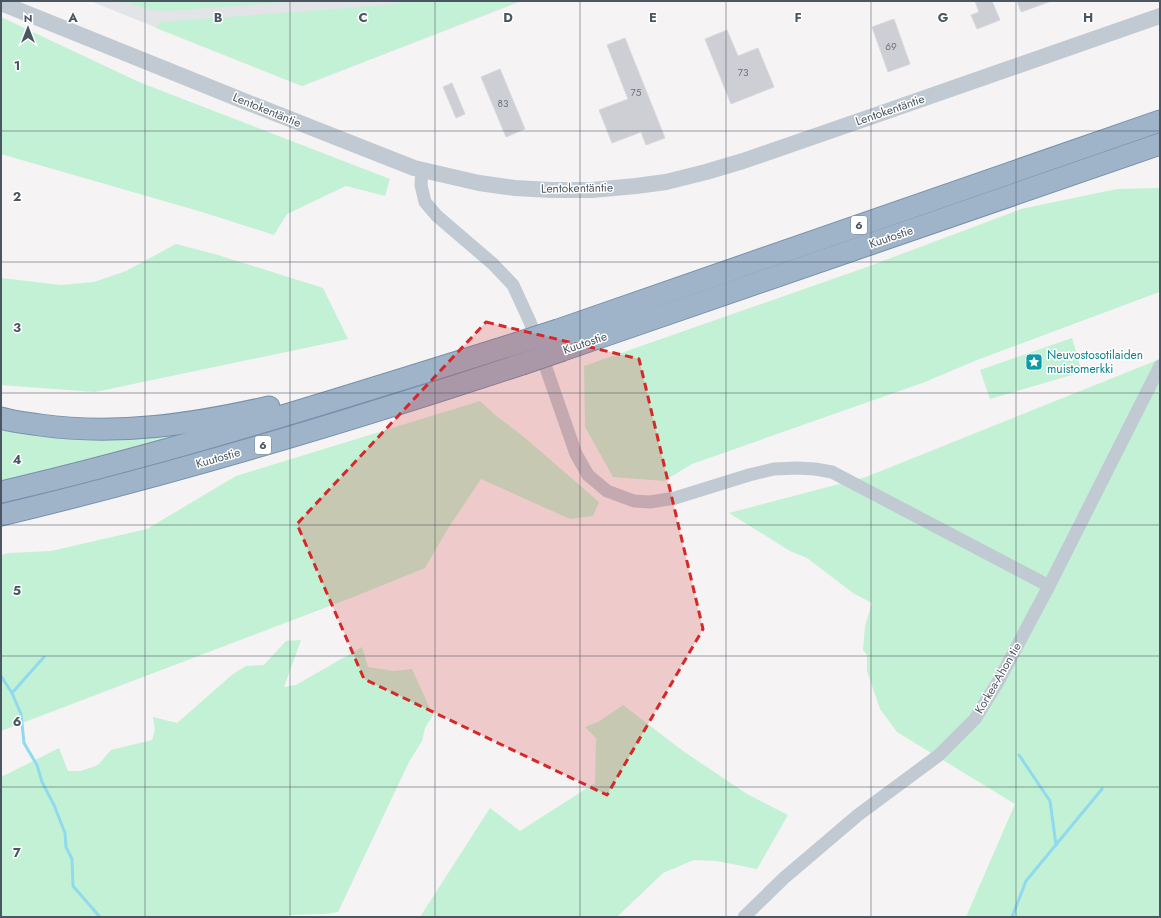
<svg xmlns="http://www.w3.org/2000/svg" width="1161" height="918" viewBox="0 0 1161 918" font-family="Jost,sans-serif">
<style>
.airport{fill:#e2e4e7}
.green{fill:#c3f1d5}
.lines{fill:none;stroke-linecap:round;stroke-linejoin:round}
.stream{stroke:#90daee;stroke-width:3}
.building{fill:#cdcfd5;stroke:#d7d9de}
.trunk-casing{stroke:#7690ad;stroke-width:23}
.minor{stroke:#c1cad2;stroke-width:13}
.tertiary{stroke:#c1cad2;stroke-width:16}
.trunk{stroke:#9fb4c9;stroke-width:21}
.trunk-bridge-casing{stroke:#7690ad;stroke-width:23;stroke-linecap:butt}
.trunk-bridge{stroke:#9fb4c9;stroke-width:21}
.marked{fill:#d62828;fill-opacity:0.2;stroke:#d62828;stroke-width:3;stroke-dasharray:8 5;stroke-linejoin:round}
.grid{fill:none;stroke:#4a5661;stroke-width:1;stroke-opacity:0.55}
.labels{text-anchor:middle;stroke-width:3;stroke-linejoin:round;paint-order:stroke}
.number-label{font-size:10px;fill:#6b747e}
.shield{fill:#fff;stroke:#808990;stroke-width:1}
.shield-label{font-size:11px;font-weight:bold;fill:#4a5661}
.street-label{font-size:12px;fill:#4a5661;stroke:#fff}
.culture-label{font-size:12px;fill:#0d838f;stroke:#fff;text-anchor:start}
.grid-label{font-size:13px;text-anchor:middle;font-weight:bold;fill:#4a5661;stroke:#fff;stroke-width:3;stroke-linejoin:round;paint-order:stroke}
</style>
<rect width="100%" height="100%" fill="#f5f3f3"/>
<path class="airport" d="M 90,1 L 522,1 L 302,86 Z"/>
<g class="green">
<path d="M 121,1 L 302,1 L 167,11 L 152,10 Z"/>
<path d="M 410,1 L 519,1 L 302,86 L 156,28 L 160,22 L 386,5 Z"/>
<path d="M 1,17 L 139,82 L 390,179 L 385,196 L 346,186 L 287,214 L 274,235 L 202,212 L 1,154 Z"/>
<path d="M 1160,188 L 1160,292 L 1154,294 L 977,360 L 925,382 L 692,464 L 664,481 L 613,477 L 585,427 L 584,366 L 867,267 L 1021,209 L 1117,189 Z"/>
<path d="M 176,244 L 218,255 L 323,288 L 348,339 L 95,392 L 1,385 L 1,278 L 61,285 L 94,282 L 126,271 Z"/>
<path d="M 1072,338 L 1082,372 L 990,399 L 980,370 Z"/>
<path d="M 1160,359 L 1160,917 L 966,917 L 1015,804 L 897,732 L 880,709 L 867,671 L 867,655 L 863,650 L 865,626 L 872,603 L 853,593 L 807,558 L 790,551 L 729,513 L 866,477 Z"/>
<path d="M 480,401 L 494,414 L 524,437 L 599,502 L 593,516 L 570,519 L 481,479 L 447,530 L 425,568 L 356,596 L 1,731 L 1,555 L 9,553 L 51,551 L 147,529 L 236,476 Z"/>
<path d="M 1,426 L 180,431 L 182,436 L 1,481 Z"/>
<path d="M 301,640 L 284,687 L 296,685 L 362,647 L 368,667 L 394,671 L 412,669 L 433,715 L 425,728 L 422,741 L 409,762 L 338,912 L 326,914 L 289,915 L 287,917 L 1,917 L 1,777 L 59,748 L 68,771 L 81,771 L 98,765 L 111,750 L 152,740 L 155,730 L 153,717 L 177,723 L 233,674 L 246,666 L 264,665 L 286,641 Z"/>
<path d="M 623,705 L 683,751 L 747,794 L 788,815 L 757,869 L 717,861 L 694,860 L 663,873 L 617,917 L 420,917 L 490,808 L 520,831 L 595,783 L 596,738 L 585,727 L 598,722 Z"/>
</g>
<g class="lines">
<g class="stream">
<path d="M 1,676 L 12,693 L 21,714 L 24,743 L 37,765 L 42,782 L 54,805 L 65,833 L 66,847 L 72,859 L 73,886 L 100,917"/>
<path d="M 12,693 L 44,657"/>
<path d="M 1019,755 L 1050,801 L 1056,845"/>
<path d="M 1012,917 L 1026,881 L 1102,789"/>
</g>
</g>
<g class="building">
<path d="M 975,1 L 992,1 L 1000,20 L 977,29 L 971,15 L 979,12 Z"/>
<path d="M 1017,1 L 1049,1 L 1049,2 L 1021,12 Z"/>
<path d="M 894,19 L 910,64 L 888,72 L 872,27 Z"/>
<path d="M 727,30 L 738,56 L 758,48 L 774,87 L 731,104 L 705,39 Z"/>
<path d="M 625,38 L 665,138 L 646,145 L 641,132 L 612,143 L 599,110 L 628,99 L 607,45 Z"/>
<path d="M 500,69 L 525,129 L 506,137 L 481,77 Z"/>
<path d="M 452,83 L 465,114 L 456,118 L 443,87 Z"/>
</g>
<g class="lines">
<g class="trunk-casing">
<g id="trunk">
<path d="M 558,330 L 1160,121"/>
<path d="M 563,350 L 1160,144"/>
<path d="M 1,418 C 14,422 27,423 40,425 C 117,436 194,424 269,407"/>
<path d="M 1,492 C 175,452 345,397 515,344"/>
<path d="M 1,515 C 177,473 350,421 522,364"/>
</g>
</g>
<g class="minor">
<path d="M 422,170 L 421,185 L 425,202 L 437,216 L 493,264 L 513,285 L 530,322 L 576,454 L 588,475 L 607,491 L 634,501 L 650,502 L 675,498 L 749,475 L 774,469 L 797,468 L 815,469 L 832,472 L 1049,586"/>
<path d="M 744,917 L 784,878 L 858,815 L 939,755 L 975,719 L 998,682 L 1049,586 L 1160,366"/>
</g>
<path class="tertiary" d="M 1,3 L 244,101 L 414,168 L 479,183 L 515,188 L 551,190 L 592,190 L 636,186 L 666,182 L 706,172 L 743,161 L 879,114 L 1160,16"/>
<use href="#trunk" class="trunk"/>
<g class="trunk-bridge-casing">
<g id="trunk-bridge">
<path d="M 515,344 L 558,330"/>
<path d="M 522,364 L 563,350"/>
</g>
</g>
<use href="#trunk-bridge" class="trunk-bridge"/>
</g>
<path class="marked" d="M 486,322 L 639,359 L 703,629 L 607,795 L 364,679 L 297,524 Z"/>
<path class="grid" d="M 145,1 L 145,917M 290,1 L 290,917M 435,1 L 435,917M 580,1 L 580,917M 726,1 L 726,917M 871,1 L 871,917M 1016,1 L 1016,917M 1,131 L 1160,131M 1,262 L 1160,262M 1,393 L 1160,393M 1,525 L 1160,525M 1,656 L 1160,656M 1,787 L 1160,787"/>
<defs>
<g id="sight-square" transform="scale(0.9)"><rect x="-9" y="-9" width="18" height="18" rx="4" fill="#0f9aa8" stroke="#fff"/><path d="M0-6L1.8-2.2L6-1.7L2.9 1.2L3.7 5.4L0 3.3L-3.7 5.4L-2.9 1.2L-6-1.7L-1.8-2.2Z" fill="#fff"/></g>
</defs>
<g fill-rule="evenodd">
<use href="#sight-square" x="1034" y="362"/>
</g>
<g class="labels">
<g class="number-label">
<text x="891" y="50">69</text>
<text x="743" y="76">73</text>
<text x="636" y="96">75</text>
<text x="503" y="107">83</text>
</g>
<g class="shield">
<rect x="851" y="216" width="16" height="18" rx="3"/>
<rect x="255" y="436" width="16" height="18" rx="3"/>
</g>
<g class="shield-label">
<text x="859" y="229">6</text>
<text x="263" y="449">6</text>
</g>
<g class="street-label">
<text transform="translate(267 110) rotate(22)" y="4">Lentokentäntie</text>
<text transform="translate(890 110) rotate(-19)" y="4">Lentokentäntie</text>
<text transform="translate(577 188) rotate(-1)" y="4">Lentokentäntie</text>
<text transform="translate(891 237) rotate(-19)" y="4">Kuutostie</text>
<text transform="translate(585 343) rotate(-19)" y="4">Kuutostie</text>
<text transform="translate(218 458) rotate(-16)" y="4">Kuutostie</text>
<text transform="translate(998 678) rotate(-60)" y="4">Korkea-Ahon tie</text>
</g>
<g class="culture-label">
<text x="1047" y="359">Neuvostosotilaiden<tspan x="1047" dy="14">muistomerkki</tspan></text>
</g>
</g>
<g class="grid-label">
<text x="73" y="22">A</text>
<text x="218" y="22">B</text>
<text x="363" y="22">C</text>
<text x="508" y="22">D</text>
<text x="653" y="22">E</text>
<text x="798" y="22">F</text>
<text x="943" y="22">G</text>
<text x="1088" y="22">H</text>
<text x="17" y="70">1</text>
<text x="17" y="201">2</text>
<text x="17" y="332">3</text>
<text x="17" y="464">4</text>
<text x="17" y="595">5</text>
<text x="17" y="726">6</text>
<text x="17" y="857">7</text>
</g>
<rect width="1161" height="918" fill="none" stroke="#4a5661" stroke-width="4"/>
<g transform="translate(28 28)" stroke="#ffffff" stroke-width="3" paint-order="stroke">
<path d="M0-3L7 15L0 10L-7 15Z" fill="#4a5661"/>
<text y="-6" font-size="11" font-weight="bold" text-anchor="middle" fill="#4a5661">N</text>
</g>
</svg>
